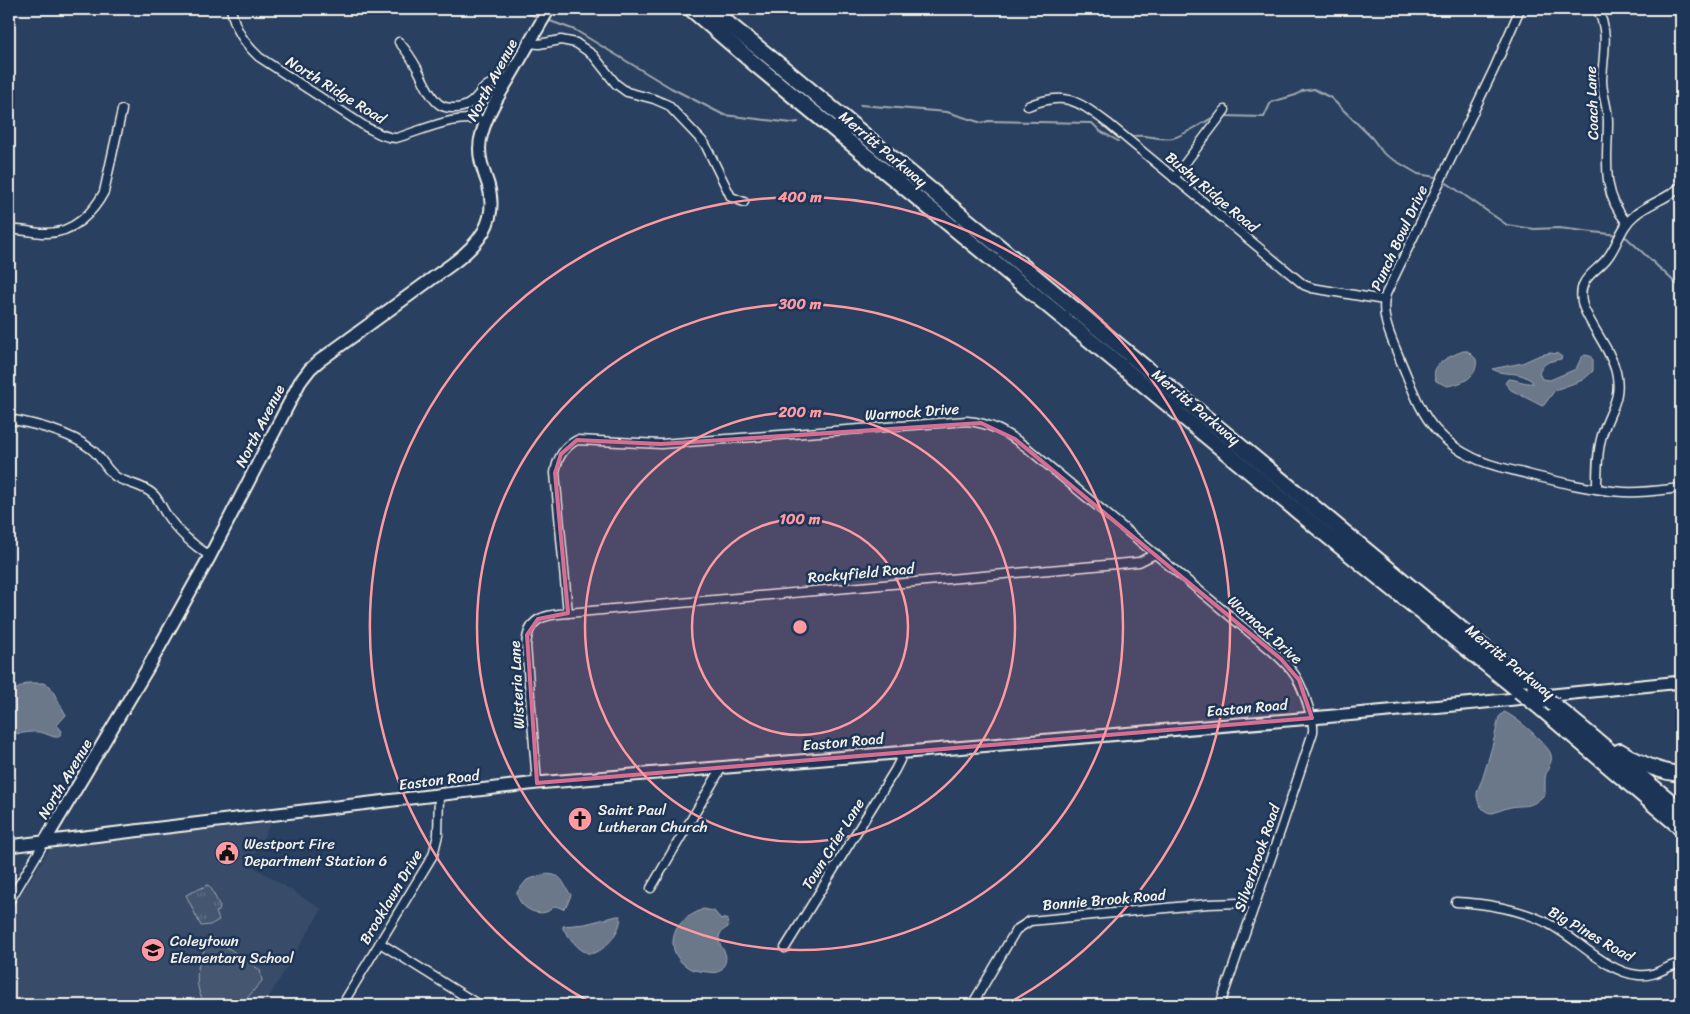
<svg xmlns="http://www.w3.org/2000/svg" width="1690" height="1014" viewBox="0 0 1690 1014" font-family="Sriracha,sans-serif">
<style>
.built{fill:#374c69}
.grass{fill:#445771;stroke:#9ca4ac}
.park{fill:url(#park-tufts);stroke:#9ca4ac}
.water{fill:#6a788a;stroke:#a1a8b0}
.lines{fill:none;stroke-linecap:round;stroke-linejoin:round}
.stream{stroke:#a1a8b0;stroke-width:2}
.street-casing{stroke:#f4f1e8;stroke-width:11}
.secondary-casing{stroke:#f4f1e8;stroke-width:15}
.highway-casing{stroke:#f4f1e8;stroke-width:18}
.street{stroke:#1d3557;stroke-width:8}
.secondary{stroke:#1d3557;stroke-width:11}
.highway{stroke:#1d3557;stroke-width:14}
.highway-bridge-casing{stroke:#f4f1e8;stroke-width:18;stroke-linecap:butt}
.highway-bridge{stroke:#1d3557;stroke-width:14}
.marked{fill:#d66f93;fill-opacity:0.2;stroke:#d66f93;stroke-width:4;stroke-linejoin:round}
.ring{fill:none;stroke:#ff9aa2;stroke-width:2.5}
.labels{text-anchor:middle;stroke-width:5;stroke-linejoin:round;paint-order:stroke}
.street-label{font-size:15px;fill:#f4f1e8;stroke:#1d3557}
.poi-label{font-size:15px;fill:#f4f1e8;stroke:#1d3557;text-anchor:start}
.centre{fill:#ff9aa2;stroke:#1d3557;stroke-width:2.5}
.ring-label{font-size:15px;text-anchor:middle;font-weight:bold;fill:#ff9aa2;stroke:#1d3557;stroke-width:5;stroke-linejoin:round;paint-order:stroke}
</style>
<defs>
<pattern id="park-tufts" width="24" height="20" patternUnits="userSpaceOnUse" patternTransform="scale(1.25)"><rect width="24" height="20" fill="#445771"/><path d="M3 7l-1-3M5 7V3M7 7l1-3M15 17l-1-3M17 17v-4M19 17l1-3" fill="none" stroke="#607085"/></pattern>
</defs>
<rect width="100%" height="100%" fill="#2a4060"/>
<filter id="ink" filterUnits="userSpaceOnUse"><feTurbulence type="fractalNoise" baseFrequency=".02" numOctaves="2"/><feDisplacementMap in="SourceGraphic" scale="10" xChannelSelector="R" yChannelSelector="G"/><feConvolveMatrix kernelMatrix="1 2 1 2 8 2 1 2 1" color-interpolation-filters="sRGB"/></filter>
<g filter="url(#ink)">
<path class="built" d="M 271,823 L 249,864 L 322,909 L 264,1005 L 9,1005 L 9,913 L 52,845 Z"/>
<path class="grass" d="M 214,938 L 260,970 L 262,981 L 241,1005 L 207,1005 C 190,988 197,952 214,938 Z"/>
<path class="park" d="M 208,885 L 211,888 L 220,907 L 219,911 L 216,912 L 219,920 L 210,925 L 201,926 L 186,895 Z"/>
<g class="water">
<path d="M 1463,351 L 1468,351 L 1476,359 C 1479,377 1462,384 1447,386 L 1436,381 C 1428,364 1451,356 1463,351 Z"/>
<path d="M 1550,353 L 1558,354 L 1562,357 L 1561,359 C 1548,362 1545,361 1539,373 L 1542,379 L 1550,380 L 1576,369 L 1581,358 L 1585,355 L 1590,356 L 1593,360 L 1593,371 L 1583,380 L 1555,390 L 1544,405 L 1542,406 L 1511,390 L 1505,383 L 1508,379 C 1516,379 1524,384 1533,383 L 1532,381 C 1516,369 1506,377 1492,369 L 1522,363 L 1540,355 Z"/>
<path d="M 27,683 L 43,683 L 50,686 L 66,715 L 57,725 L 62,731 L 59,737 C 52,738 47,733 39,732 C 29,731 19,735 9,733 L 9,689 L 17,689 Z"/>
<path d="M 1504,712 C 1514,715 1549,745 1551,755 C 1553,763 1546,770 1545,778 C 1545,783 1545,789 1545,794 C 1528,812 1524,802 1504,809 C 1500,810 1497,812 1493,813 C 1484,814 1477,803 1477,795 C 1477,789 1481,783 1483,777 C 1488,761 1495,738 1498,721 L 1499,717 Z"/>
<path d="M 545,874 C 564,875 561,881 571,895 L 567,905 L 563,909 L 556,906 C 552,907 550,911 546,912 C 534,916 517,905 517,892 L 527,880 Z"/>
<path d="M 703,909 L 714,911 L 721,919 L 727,919 L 728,927 C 725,929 721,931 720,934 C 714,948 735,951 721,970 C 717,974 711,972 707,972 C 701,971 696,971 691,969 C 673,960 667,940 680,924 C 686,917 695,913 703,909 Z"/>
<path d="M 617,916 L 620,916 C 624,928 602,957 588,953 C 577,950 569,936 563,929 L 563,926 L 585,924 Z"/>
</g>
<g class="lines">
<g class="stream">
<path d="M 517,9 L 538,17"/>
<path d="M 550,21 L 575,30 L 671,88 L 724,115 L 792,123 L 798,122"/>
<path d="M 860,105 L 947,112 L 982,123 L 988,121 L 1092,123 L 1100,131 L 1118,141"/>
<path d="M 1223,116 L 1264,117 L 1271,102 L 1296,95 L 1302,91 L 1314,89 L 1331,98 L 1372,138 L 1384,154 L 1418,174 L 1436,177"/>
<path d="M 1129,137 C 1143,132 1158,141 1173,138 C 1182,136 1206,121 1216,116"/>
<path d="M 1447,183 L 1507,225 L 1534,229 L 1559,228 L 1618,235"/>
<path d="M 1623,236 L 1627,238 L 1681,288"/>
</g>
<g class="street-casing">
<g id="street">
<path d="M 231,9 C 235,29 244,43 259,57 L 366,127 C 376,132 385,138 396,138 C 424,130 456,113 485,121"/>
<path d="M 1520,9 L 1494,69 L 1386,294 C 1379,317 1393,341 1401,362 C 1411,385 1419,411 1436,430 C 1446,441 1459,451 1472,457 C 1489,466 1509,469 1527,474 C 1559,482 1591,490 1624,492 C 1643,493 1662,490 1681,488"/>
<path d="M 1597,9 C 1610,31 1603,55 1602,80 C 1602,94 1608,108 1608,121 C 1608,159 1600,191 1627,223"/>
<path d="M 399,42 C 406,50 412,59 417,68 C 423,79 429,96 439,104 C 443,107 448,108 453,108 C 483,109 478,73 504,87"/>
<path d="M 529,43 L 539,44 L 561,40 L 576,43 L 593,55 L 616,84 L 627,92 L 654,99 L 668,105 L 705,144 L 731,197 L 744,202"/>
<path d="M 1028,106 C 1066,90 1079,102 1109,124 L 1304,285 L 1312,288 L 1384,300"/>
<path d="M 1174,178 L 1225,110"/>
<path d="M 9,230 C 22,228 34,234 47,233 C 73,233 93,213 104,192 L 122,110"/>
<path d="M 9,419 C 35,424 70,432 91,449 C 101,456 105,469 116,477 C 128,484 144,485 154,495 C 159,500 162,508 166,514 C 177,531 193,545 210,556"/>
<path d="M 1597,489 C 1597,472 1597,455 1601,439 C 1607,414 1623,400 1616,372 C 1610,348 1592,329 1583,306 C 1581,299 1580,291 1584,283 C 1589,273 1601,267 1608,257 C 1618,244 1621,226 1635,215 C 1649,203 1668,199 1681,186"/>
<path d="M 568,613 L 555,473 C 557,457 564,447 577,440 L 661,444 L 967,421 C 991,423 1007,433 1026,447 L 1271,650 C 1294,670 1300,679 1309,709 C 1311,717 1314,723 1313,732 L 1282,826 L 1220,1005"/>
<path d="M 537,783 L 526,646 C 528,618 542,615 568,613 L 1139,562 L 1155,554"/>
<path d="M 651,888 L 722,767"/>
<path d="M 9,902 L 45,841"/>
<path d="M 1456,902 C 1485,903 1524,910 1549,924 C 1577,938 1606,972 1638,975 C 1657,977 1665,966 1681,963"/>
<path d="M 380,943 L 479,1005"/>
<path d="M 785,948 L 895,770 L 900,760 L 901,752"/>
<path d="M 342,1005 L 433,855 L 438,835 L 439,795"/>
<path d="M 972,1005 L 1016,930 L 1030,921 L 1208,904 L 1240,903 L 1255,904"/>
</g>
</g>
<g class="secondary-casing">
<g id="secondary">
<path d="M 45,841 L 146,671 L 210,556 L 300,382 L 310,369 L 319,361 L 452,264 C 479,244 499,221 488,184 C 482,167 476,151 482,133 C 487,115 496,100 505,85 C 520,60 534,34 549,9"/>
<path d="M 9,846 L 537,783 L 1312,718 L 1475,703 L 1681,682"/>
</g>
</g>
<g class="highway-casing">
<g id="highway">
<path d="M 691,9 L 756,65 L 1330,538 L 1519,691"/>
<path d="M 710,9 L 787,71 L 1535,690"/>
<path d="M 1554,705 L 1681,810"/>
<path d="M 1538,706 L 1681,828"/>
<path d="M 1620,751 C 1639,763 1658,772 1681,774"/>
</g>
</g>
<use href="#street" class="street"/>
<use href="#secondary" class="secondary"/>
<use href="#highway" class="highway"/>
<g class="highway-bridge-casing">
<g id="highway-bridge">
<path d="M 1535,690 L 1554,705"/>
<path d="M 1519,691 L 1538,706"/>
</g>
</g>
<use href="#highway-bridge" class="highway-bridge"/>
</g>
</g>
<path class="marked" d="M 981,423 L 1015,439 L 1281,659 L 1299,680 L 1312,718 L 537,783 L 527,635 L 538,619 L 568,613 L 555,473 L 561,454 L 577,440 L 661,444 Z"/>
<g class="ring">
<circle cx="800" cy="627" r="108"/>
<circle cx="800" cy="627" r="215"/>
<circle cx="800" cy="627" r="323"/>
<path d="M595 1005A430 430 0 1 1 1005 1005"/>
</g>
<defs>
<g id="church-disc" transform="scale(1.25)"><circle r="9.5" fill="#ff9aa2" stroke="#1d3557"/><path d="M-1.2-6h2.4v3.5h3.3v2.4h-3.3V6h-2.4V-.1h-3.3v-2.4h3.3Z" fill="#111"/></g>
<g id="civic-disc" transform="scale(1.25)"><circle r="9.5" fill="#ff9aa2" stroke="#1d3557"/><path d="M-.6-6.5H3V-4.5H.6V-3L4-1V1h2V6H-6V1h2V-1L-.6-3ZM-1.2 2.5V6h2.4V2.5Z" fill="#111"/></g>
<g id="school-disc" transform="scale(1.25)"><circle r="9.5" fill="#ff9aa2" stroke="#1d3557"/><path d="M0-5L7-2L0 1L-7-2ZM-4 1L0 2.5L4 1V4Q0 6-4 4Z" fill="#111"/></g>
</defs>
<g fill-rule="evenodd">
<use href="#church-disc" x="580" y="819"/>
<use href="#civic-disc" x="227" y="853"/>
<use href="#school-disc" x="153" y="950"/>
</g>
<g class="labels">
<g class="street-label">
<text transform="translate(492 80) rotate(-62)" y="5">North Avenue</text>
<text transform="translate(336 90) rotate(32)" y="5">North Ridge Road</text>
<text transform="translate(1592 103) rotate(-92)" y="5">Coach Lane</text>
<text transform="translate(883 149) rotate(40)" y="5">Merritt Parkway</text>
<text transform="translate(1212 192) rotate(40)" y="5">Bushy Ridge Road</text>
<text transform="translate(1399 238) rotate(-65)" y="5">Punch Bowl Drive</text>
<text transform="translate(1196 407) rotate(40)" y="5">Merritt Parkway</text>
<text transform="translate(912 412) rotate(-4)" y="5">Warnock Drive</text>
<text transform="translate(260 426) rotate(-63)" y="5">North Avenue</text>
<text transform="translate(861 573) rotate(-5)" y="5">Rockyfield Road</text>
<text transform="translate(1265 630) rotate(42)" y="5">Warnock Drive</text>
<text transform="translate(1510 662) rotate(39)" y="5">Merritt Parkway</text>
<text transform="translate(517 685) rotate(-93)" y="5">Wisteria Lane</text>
<text transform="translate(1247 708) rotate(-5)" y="5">Easton Road</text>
<text transform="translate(843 742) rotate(-5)" y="5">Easton Road</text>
<text transform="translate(65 779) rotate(-59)" y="5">North Avenue</text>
<text transform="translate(439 780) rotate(-7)" y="5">Easton Road</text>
<text transform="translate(833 844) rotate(-58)" y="5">Town Crier Lane</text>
<text transform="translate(1257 858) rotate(-71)" y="5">Silverbrook Road</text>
<text transform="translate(391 897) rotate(-59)" y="5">Brooklawn Drive</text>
<text transform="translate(1104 900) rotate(-5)" y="5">Bonnie Brook Road</text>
<text transform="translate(1591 934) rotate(30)" y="5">Big Pines Road</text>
</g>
<g class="poi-label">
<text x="598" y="815">Saint Paul<tspan x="598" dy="17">Lutheran Church</tspan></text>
<text x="244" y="849">Westport Fire<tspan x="244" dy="17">Department Station 6</tspan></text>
<text x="170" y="946">Coleytown<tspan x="170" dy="17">Elementary School</tspan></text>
</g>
</g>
<circle cx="800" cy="627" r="8" class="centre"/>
<g class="ring-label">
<text x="800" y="202">400 m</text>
<text x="800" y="309">300 m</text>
<text x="800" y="417">200 m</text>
<text x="800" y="524">100 m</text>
</g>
<rect width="1690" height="1014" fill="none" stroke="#1d3557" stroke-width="30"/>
<rect x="15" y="15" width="1660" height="984" fill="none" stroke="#f4f1e8" stroke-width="2" filter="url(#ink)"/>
</svg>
